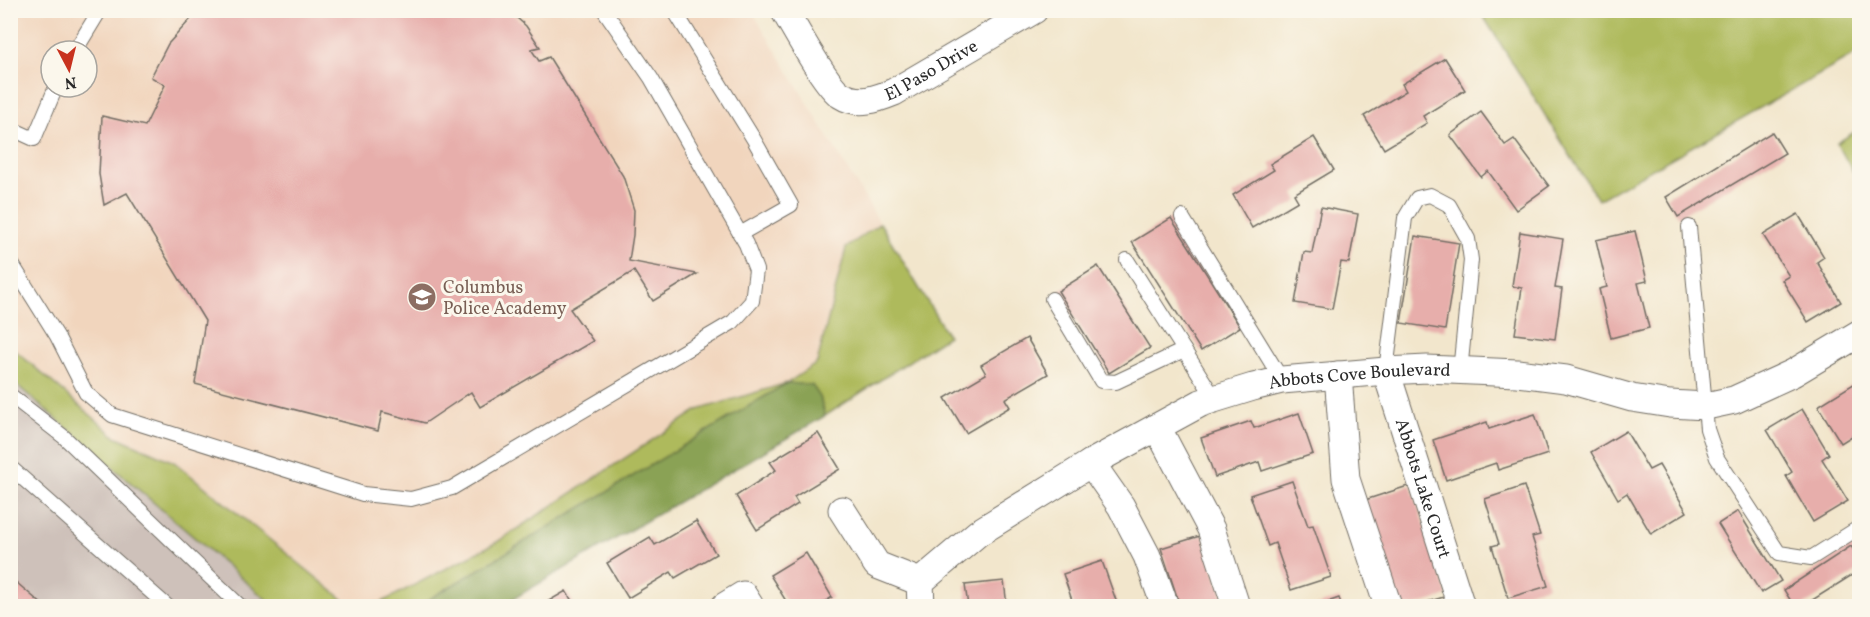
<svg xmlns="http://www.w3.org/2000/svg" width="1870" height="617" viewBox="0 0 1870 617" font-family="Vollkorn,serif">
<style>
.built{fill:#f1d5bd;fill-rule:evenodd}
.industrial{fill:#cec1ba}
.green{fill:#aeba5c;stroke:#6c7244;stroke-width:1.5}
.forest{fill:#8aa254;stroke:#5a6640;stroke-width:1.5}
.building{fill:#e7aeab}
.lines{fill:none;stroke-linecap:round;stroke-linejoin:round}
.lane-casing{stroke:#716c63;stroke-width:16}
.street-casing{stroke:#716c63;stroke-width:29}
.lane{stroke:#fff;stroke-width:14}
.street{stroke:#fff;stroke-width:27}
.labels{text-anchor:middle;stroke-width:6;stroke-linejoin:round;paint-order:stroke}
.street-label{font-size:18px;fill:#2b2b2b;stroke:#fbf7ec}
.education-label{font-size:18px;fill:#785e54;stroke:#fbf7ec;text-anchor:start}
</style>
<rect width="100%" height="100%" fill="#fbf7ec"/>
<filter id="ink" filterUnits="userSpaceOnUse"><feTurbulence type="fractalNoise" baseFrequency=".0167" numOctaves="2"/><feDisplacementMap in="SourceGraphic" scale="12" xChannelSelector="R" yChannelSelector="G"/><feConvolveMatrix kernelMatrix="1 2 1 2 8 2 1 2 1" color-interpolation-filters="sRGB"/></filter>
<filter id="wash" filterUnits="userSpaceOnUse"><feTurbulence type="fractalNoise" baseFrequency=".008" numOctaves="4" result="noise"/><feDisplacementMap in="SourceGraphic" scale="24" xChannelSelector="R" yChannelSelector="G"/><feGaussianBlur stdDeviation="1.35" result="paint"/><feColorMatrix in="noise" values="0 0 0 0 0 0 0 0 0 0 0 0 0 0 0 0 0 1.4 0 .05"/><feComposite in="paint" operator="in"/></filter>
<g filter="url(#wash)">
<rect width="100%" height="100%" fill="#f2e6cc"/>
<path class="built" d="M 11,11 L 752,11 L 880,223 L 846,248 L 817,363 L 787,383 L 698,410 L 497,542 L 380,603 L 349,604 L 174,462 L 115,436 L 11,346 ZM 51,51 L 87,51 L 87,87 L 51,87 Z"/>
<path class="industrial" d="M 10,380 L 28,393 L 274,606 L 11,606 Z"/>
<g class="green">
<path d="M 1480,11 L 1859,11 L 1859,52 L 1598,200 Z"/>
<path d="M 1859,129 L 1859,183 L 1837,143 Z"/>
<path d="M 880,223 L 948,336 L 825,416 L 820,397 L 787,383 L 418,606 L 274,606 L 11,380 L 10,346 L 115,436 L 174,462 L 349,604 L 380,603 L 497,542 L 698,410 L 787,383 L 817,363 L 846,248 Z"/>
</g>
<path class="forest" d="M 787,383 L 812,385 L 820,397 L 825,416 L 501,606 L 418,606 Z"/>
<g id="blocks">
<g class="building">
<path d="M 199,10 L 207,10 L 209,12 L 213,10 L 508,10 L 526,26 L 540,47 L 531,49 L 539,61 L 549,57 L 623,176 L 634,210 L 633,235 L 629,261 L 697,274 L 653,301 L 634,271 L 570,309 L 593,341 L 480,407 L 471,392 L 425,423 L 382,412 L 378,431 L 195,384 L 205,321 L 127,193 L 104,205 L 99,174 L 102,116 L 145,126 L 165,85 L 151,77 L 168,44 Z"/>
<path d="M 1445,58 L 1465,90 L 1423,116 L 1427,123 L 1384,149 L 1364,116 L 1406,91 L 1402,84 Z"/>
<path d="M 1481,112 L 1505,145 L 1514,139 L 1549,186 L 1516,210 L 1488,171 L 1481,177 L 1450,135 Z"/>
<path d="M 1772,132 L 1785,153 L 1678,217 L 1666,197 Z"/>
<path d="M 1314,137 L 1334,170 L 1294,194 L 1298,201 L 1252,228 L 1233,195 L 1274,170 L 1270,164 Z"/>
<path d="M 1321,207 L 1358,214 L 1349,263 L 1341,262 L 1332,309 L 1295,303 L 1304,252 L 1312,253 Z"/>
<path d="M 1798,214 L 1824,257 L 1817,262 L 1841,302 L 1808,322 L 1782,280 L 1789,276 L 1763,235 Z"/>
<path d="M 1171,218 L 1240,327 L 1201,351 L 1132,242 Z"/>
<path d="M 1635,231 L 1647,281 L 1638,283 L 1649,328 L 1611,338 L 1599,289 L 1607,287 L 1596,240 Z"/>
<path d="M 1520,232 L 1563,239 L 1555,288 L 1562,289 L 1555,339 L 1515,334 L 1522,288 L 1512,286 Z"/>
<path d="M 1415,236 L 1459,243 L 1445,330 L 1401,323 Z"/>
<path d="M 1098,266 L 1150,348 L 1109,373 L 1058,291 Z"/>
<path d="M 1027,338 L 1048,374 L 1005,399 L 1010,407 L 966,433 L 945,398 L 986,374 L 981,365 Z"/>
<path d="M 1860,380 L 1860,431 L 1841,443 L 1818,406 Z"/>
<path d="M 1802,409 L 1829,454 L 1822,459 L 1848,501 L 1813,522 L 1786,476 L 1792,472 L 1767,430 Z"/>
<path d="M 1299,413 L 1313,454 L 1262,471 L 1259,462 L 1215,477 L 1201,438 L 1251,421 L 1254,428 Z"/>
<path d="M 1535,414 L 1548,454 L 1498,470 L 1496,463 L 1446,480 L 1433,440 L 1487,422 L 1489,429 Z"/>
<path d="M 1626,431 L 1649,470 L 1659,465 L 1687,512 L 1651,534 L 1627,493 L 1618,499 L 1591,452 Z"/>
<path d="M 818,433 L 840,469 L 794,497 L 798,504 L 757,530 L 736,496 L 776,470 L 770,462 Z"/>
<path d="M 1292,481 L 1308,526 L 1313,525 L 1331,577 L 1291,590 L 1275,543 L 1268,546 L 1250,495 Z"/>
<path d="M 1411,485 L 1447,596 L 1414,606 L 1400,606 L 1365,500 Z"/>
<path d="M 1524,486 L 1540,535 L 1532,537 L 1548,586 L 1508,598 L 1492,546 L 1499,544 L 1485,499 Z"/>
<path d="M 1738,511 L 1781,581 L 1761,593 L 1718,524 Z"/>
<path d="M 696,521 L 716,554 L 675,578 L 671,572 L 628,598 L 607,563 L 650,537 L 655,545 Z"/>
<path d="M 1203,535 L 1226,606 L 1180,606 L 1161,548 Z"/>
<path d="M 1851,546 L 1860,559 L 1860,570 L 1803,606 L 1794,606 L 1784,590 Z"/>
<path d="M 806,553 L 832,597 L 823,603 L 825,606 L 789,606 L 770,575 Z"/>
<path d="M 1102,561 L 1118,606 L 1074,606 L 1063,574 Z"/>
<path d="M 10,577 L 44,606 L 10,606 Z"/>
<path d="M 1004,581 L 1007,606 L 968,606 L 965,585 Z"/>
<path d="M 566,591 L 575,606 L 540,606 Z"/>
<path d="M 1339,598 L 1342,606 L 1316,606 Z"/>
</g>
</g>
</g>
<g filter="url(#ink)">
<use href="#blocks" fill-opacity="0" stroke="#716c63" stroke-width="1.5"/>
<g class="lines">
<g class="lane-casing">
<g id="lane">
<path d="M 674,10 L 753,138 L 791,205 L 740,234"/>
<path d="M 75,51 L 100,10"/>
<path d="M 10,128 L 34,139 L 56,87"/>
<path d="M 1182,217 L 1282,380"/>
<path d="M 1689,227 L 1707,429 L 1717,458 L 1779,553 L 1811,558 L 1860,527"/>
<path d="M 1127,260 L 1215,399"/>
<path d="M 10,261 L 57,336 L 86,393 L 112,415 L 363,494 L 411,499 L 452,488 L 733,322 L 752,301 L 756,270 L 746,244 L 651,78 L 604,10"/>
<path d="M 1052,299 L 1101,381 L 1116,382 L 1184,350"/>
<path d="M 1386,371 L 1405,218 L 1417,198 L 1430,195 L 1449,205 L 1468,239 L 1471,260 L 1460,372"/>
<path d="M 10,395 L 64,437 L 240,606"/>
<path d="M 10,467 L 167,606"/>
</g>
</g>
<g class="street-casing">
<g id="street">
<path id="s1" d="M 784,10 C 795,28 826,86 841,95 C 858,106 877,99 894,92 L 1034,10"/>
<path id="s2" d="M 1386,371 L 1461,606"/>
<path d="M 1338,375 L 1346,479 L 1388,606"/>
<path d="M 1157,427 L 1211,529 L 1236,606"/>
<path d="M 1091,463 L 1121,506 L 1147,556 L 1165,606"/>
<path d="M 842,510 L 877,565 L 920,582"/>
<path id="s3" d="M 920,582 L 978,533 L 1091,463 L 1201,403 L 1253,387 L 1282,380 L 1386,371 L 1427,369 L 1517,373 L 1566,379 L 1632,398 L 1670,404 L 1706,406 L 1734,400 L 1793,373 L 1860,333"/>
<path d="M 920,582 L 921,606"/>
<path d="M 725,606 L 743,595 L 750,606"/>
</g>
</g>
<use href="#lane" class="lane"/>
<use href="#street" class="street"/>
</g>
</g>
<defs>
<g id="school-disc" transform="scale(1.5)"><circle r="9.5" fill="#8d6e63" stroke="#fbf7ec"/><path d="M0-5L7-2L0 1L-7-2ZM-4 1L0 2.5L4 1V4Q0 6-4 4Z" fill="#fff"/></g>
</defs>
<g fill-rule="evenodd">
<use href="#school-disc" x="422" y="297"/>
</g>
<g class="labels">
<g class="street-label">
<text dy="6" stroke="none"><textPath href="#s1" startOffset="201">El Paso Drive</textPath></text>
<text dy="6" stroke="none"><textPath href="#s3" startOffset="496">Abbots Cove Boulevard</textPath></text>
<text dy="6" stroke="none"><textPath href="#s2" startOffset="123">Abbots Lake Court</textPath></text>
</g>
<g class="education-label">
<text x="443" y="293">Columbus<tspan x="443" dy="21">Police Academy</tspan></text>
</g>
</g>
<rect width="1870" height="617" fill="none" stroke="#fbf7ec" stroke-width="36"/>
<g transform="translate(69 69) rotate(173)"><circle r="28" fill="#fbf7ec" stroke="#a8a59f" stroke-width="1.5"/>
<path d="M0-4.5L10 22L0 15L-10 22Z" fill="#c8321e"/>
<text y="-9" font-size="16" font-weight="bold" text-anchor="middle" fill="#2b2b2b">N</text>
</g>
</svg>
